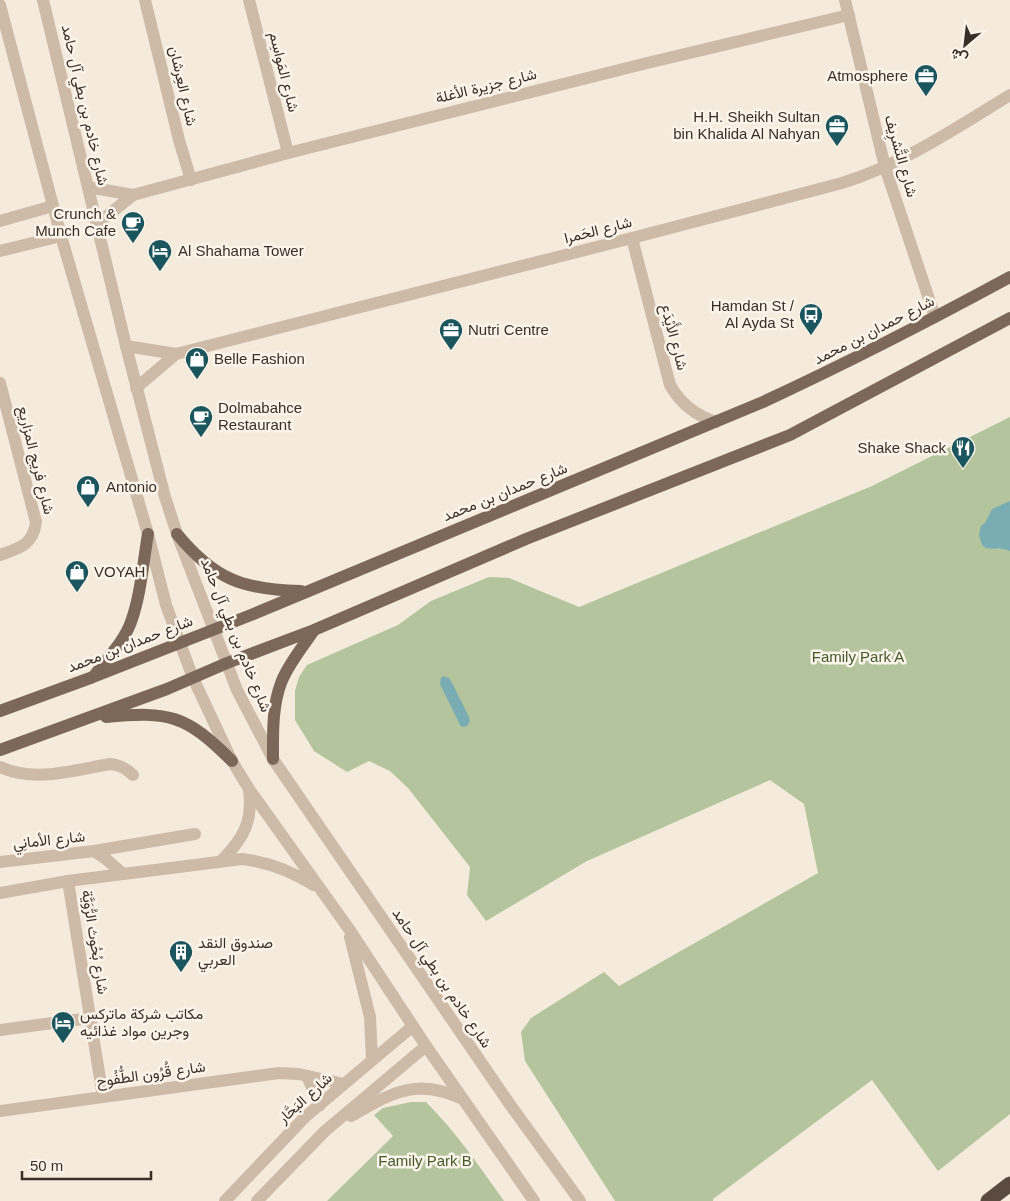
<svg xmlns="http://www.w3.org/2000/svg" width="1010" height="1201" viewBox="0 0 1010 1201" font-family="Helvetica,Vazirmatn,sans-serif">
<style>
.green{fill:#b4c49c}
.water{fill:#7aadb3}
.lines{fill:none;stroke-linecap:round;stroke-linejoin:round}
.minor{stroke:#cdbba8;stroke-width:12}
.major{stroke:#7c6759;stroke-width:12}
.highway{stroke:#5b4a3f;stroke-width:15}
.labels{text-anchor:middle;stroke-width:5;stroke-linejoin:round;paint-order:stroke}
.street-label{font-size:15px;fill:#392f29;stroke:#fbf4ea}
.poi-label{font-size:15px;fill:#392f29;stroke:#fbf4ea;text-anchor:start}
.park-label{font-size:15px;fill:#45592b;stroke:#fbf4ea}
</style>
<rect width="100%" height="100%" fill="#f4ebdd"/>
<g class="green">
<path d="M 1010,417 L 1010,1114 L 938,1171 L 872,1080 L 713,1199 L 713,1201 L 615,1201 L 525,1061 L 521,1032 L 531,1018 L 604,972 L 619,986 L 818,873 L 804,804 L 770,780 L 587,861 L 486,921 L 467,895 L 470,867 L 408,788 L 390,771 L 369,761 L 347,772 L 314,751 L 295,720 L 295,691 L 299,677 L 307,665 L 398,625 L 431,601 L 489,577 L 509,578 L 579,607 L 872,486 Z"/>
<path d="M 411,1102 L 426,1102 C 456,1132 480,1167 504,1201 L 327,1201 L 393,1136 L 374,1115 L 383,1108 Z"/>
</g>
<g class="water">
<path d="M 1010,501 L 1010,551 L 999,548 L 995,549 L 986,548 L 982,545 L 979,535 L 981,526 L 985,523 L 992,509 Z"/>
<path d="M 443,676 L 449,678 L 451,681 L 469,717 L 470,721 L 467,726 L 462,727 L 460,725 L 440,684 L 441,678 Z"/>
</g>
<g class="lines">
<g class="minor">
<path d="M 43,0 L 126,346 L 165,497 L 177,534 L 237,690 L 273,759 L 286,778 L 511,1106 L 580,1201"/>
<path d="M 145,0 L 179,140 L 191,180"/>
<path d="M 249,0 L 288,153"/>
<path d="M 845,0 L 885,167 L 935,317"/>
<path d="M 0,5 L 61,236 L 148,534 L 166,605 L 193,678 L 232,761 L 249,789 L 349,929 L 426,1046 L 534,1201"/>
<path d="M 88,187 L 133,195"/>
<path d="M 0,221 L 53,206"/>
<path d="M 97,224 L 133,195 L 288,153 L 643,64 L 849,15"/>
<path d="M 632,238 L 670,385 C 681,404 695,415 716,422"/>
<path d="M 0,251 L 61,236"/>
<path d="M 126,346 L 176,354 L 632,238 L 842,183 C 903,164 956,128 1010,95"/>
<path d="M 0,383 L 36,522 C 33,545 20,548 0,555"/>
<path d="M 136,388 L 176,354"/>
<path d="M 0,767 C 35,783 74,770 110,764 C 120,765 126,768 133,775"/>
<path d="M 94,851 L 106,859 L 123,874"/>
<path d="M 222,860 C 244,838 253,821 249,790"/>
<path d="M 0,862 L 94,851 L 195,834"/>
<path d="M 68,881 L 103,1097"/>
<path d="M 0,893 L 68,881 L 242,859 C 269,862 291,871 314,885"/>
<path d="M 350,937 L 370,1017 L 372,1060"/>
<path d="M 0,1030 L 90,1018"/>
<path d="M 307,1076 L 320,1105"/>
<path d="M 0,1111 L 279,1073 L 299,1074 L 344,1084"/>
<path d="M 351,1116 C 392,1093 416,1077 463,1099"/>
<path d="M 225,1201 L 305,1117 L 413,1026"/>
<path d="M 257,1201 L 325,1131 L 426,1046"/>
</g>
<g class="major">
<path d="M 177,534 C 214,579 243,590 301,591"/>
<path d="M 94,676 C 106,659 124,642 131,622 C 141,594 143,563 148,534"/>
<path d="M 0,711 L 93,677 L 251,615 L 763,402 C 847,363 929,321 1010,277"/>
<path d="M 106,717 C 170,711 186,715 232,761"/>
<path d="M 0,750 L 167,689 L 227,663 L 314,630 L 526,539 L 790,435 L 1010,318"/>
<path d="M 273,759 C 273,734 272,707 281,683 C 288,664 303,647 314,630"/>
</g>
<path class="highway" d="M 988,1201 L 1010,1184"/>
</g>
<defs>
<g id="office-pin" transform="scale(1.25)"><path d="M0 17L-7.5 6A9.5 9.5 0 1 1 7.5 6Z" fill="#1b555e" stroke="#fbf4ea"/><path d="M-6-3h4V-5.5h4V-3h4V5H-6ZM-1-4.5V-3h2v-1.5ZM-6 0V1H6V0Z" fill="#fff"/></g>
<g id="cafe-pin" transform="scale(1.25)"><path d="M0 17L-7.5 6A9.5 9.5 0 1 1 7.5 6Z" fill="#1b555e" stroke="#fbf4ea"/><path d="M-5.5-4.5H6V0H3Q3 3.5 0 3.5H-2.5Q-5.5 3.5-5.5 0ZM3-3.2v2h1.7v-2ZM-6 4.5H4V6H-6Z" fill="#fff"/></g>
<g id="hotel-pin" transform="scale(1.25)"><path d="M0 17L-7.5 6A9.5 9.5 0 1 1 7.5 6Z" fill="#1b555e" stroke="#fbf4ea"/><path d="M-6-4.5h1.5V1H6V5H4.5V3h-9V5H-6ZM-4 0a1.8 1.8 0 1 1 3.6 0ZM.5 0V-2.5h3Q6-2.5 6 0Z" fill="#fff"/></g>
<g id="bus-pin" transform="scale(1.25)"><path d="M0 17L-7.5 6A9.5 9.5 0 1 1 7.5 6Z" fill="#1b555e" stroke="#fbf4ea"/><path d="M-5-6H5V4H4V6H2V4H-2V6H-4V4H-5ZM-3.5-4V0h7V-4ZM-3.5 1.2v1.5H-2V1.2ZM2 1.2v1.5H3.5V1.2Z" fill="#fff"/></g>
<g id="shop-pin" transform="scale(1.25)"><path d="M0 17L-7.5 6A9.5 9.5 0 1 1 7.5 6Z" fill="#1b555e" stroke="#fbf4ea"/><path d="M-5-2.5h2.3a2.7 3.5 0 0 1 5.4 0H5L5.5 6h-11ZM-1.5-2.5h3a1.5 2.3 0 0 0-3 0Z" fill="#fff"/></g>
<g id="restaurant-pin" transform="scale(1.25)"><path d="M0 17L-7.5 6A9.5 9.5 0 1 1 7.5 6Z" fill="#1b555e" stroke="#fbf4ea"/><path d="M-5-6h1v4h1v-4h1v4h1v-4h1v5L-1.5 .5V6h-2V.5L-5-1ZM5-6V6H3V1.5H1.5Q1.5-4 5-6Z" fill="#fff"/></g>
<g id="building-pin" transform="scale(1.25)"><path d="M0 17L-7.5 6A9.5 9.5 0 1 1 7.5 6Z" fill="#1b555e" stroke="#fbf4ea"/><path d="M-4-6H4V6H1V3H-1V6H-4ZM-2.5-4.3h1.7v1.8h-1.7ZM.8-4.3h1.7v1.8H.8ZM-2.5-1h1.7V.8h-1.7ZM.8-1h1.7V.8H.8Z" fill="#fff"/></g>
</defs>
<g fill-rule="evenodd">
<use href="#office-pin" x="926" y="76"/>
<use href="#office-pin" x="837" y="126"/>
<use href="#cafe-pin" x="133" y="223"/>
<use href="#hotel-pin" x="160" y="251"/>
<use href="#bus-pin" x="811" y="315"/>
<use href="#office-pin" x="451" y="330"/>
<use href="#shop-pin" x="197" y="359"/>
<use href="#cafe-pin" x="201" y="417"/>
<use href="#restaurant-pin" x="963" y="448"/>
<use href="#shop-pin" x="88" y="487"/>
<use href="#shop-pin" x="77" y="572"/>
<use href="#building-pin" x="181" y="952"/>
<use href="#hotel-pin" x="63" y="1023"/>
</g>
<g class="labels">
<g class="street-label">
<text transform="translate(284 72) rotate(76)" y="5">شارع المَواسِم</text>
<text transform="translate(183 86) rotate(77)" y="5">شارع العِرشان</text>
<text transform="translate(486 86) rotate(-14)" y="5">شارع جزيرة الأغلة</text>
<text transform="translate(85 105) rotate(77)" y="5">شارع خادم بن بطي آل حامد</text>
<text transform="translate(901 156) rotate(74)" y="5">شارع التَّشرِيف</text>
<text transform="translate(598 230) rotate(-14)" y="5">شارع الحَمرا</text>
<text transform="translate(874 330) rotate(-27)" y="5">شارع حمدان بن محمد</text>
<text transform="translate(674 337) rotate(75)" y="5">شارع الأَيْدَع</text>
<text transform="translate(36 460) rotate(76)" y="5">شارع فريج المزاريع</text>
<text transform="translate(505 492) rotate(-22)" y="5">شارع حمدان بن محمد</text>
<text transform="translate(236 635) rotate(68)" y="5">شارع خادم بن بطي آل حامد</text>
<text transform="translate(130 644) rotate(-21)" y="5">شارع حمدان بن محمد</text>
<text transform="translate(49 840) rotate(-6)" y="5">شارع الأمانِي</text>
<text transform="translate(95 942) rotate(81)" y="5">شارع بُحُوث الرُّوَيَّة</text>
<text transform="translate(442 978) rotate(56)" y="5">شارع خادم بن بطي آل حامد</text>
<text transform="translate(151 1074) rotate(-8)" y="5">شارع قُرُون الطُّفُوح</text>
<text transform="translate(305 1098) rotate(-42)" y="5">شارع البَحَّار</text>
</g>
<g class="poi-label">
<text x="908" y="81" text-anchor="end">Atmosphere</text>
<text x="820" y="122" text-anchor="end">H.H. Sheikh Sultan<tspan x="820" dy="17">bin Khalida Al Nahyan</tspan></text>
<text x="116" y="219" text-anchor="end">Crunch &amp;<tspan x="116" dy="17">Munch Cafe</tspan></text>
<text x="178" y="256">Al Shahama Tower</text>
<text x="794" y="311" text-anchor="end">Hamdan St /<tspan x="794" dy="17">Al Ayda St</tspan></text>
<text x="468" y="335">Nutri Centre</text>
<text x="214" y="364">Belle Fashion</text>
<text x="218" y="413">Dolmabahce<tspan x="218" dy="17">Restaurant</tspan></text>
<text x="946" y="453" text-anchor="end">Shake Shack</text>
<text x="106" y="492">Antonio</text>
<text x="94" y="577">VOYAH</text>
<text x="198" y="948">صندوق النقد<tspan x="198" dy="17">العربي</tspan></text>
<text x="80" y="1019">مكاتب شركة ماتركس<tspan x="80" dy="17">وجرين مواد غذائيه</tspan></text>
</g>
<g class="park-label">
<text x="858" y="662">Family Park A</text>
<text x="425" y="1166">Family Park B</text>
</g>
</g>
<g transform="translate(965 45) rotate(208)" stroke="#fbf4ea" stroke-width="4" paint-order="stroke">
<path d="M0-4L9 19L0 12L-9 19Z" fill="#392f29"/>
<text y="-8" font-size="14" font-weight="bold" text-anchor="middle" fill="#392f29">ش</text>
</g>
<path d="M22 1171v8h129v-8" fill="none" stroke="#392f29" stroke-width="2.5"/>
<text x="30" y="1171" font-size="15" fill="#392f29" stroke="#fbf4ea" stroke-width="4" paint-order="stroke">50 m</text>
</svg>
